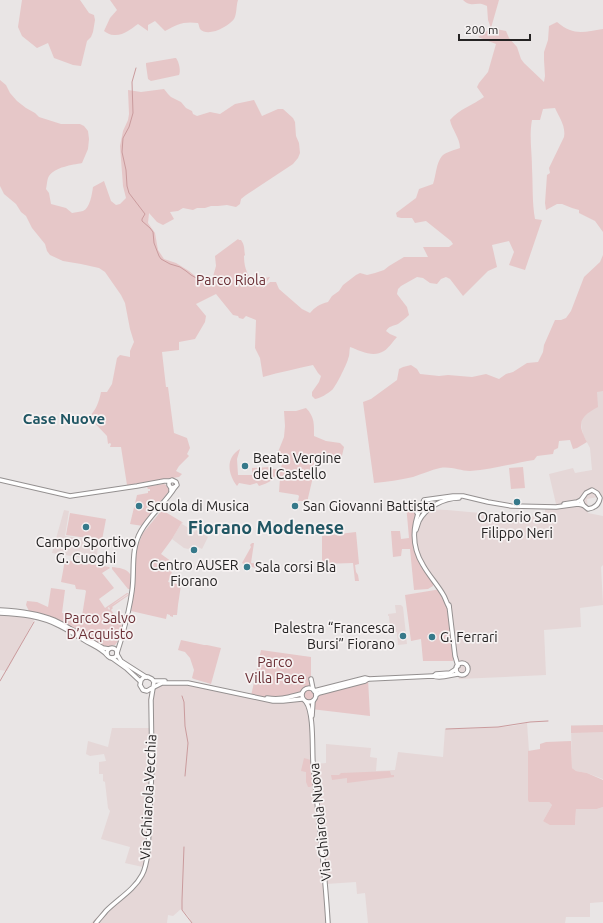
<svg xmlns="http://www.w3.org/2000/svg" width="603" height="923" viewBox="0 0 603 923" font-family="Ubuntu,sans-serif">
<style>
.built{fill:#e5d7d7}
.green{fill:#e6c7c8}
.lines{fill:none;stroke-linecap:round;stroke-linejoin:round}
.stream{stroke:#ca9b9d;stroke-width:1}
.tertiary-casing{stroke:#949090;stroke-width:5.5}
.tertiary{stroke:#fff;stroke-width:3.5}
.poi-dot{fill:#36798a;stroke:#f6f2f2;stroke-width:1.5}
.labels{text-anchor:middle;stroke-width:3.5;stroke-linejoin:round;paint-order:stroke}
.park-label{font-size:14px;fill:#6a2e34;stroke:#f6f2f2}
.poi-label{font-size:14px;fill:#252323;stroke:#f6f2f2;text-anchor:start}
.street-label{font-size:14px;fill:#252323;stroke:#f6f2f2}
.neighbourhood-label{font-size:15px;font-weight:bold;fill:#205663;stroke:#f6f2f2}
.district-label{font-size:18px;font-weight:bold;fill:#205663;stroke:#f6f2f2}
</style>
<rect width="100%" height="100%" fill="#e9e5e5"/>
<g class="built">
<path d="M 597,391 L 603,391 L 603,496 L 587,499 L 588,513 L 603,516 L 603,565 L 601,567 L 603,605 L 580,608 L 581,627 L 544,630 L 546,675 L 459,679 L 449,606 L 419,557 L 415,536 L 420,519 L 425,509 L 447,510 L 502,515 L 545,517 L 545,506 L 556,504 L 549,474 L 573,468 L 575,473 L 592,470 L 590,448 L 583,435 L 581,423 L 583,417 L 588,412 L 597,407 Z"/>
<path d="M 64,510 L 69,511 L 65,536 L 99,541 L 96,560 L 52,553 Z"/>
<path d="M 182,522 L 183,522 L 182,524 L 195,532 L 196,530 L 208,537 L 202,549 L 196,546 L 194,547 L 192,547 L 188,549 L 184,548 L 172,539 Z"/>
<path d="M 395,605 L 401,605 L 403,607 L 407,644 L 398,645 L 397,632 L 389,632 L 388,630 L 388,628 L 390,628 L 389,616 L 388,616 L 388,614 L 396,613 Z"/>
<path d="M 0,612 L 35,618 L 7,671 L 0,670 Z"/>
<path d="M 155,682 L 174,682 L 251,696 L 281,700 L 295,698 L 308,701 L 311,709 L 315,764 L 326,763 L 326,744 L 371,748 L 370,757 L 377,758 L 376,771 L 395,770 L 398,752 L 443,757 L 445,729 L 486,728 L 513,726 L 527,723 L 529,751 L 549,802 L 552,805 L 543,821 L 575,825 L 576,809 L 597,809 L 603,807 L 603,902 L 590,903 L 590,917 L 566,917 L 565,923 L 368,923 L 365,893 L 357,894 L 356,882 L 326,884 L 328,923 L 191,923 L 189,917 L 181,909 L 173,916 L 168,915 L 167,923 L 91,923 L 106,908 L 124,893 L 135,882 L 141,874 L 143,867 L 125,863 L 130,847 L 101,839 L 110,811 L 108,808 L 105,782 L 103,781 L 103,774 L 99,774 L 99,762 L 106,761 L 104,754 L 90,756 L 86,754 L 88,741 L 108,747 L 112,728 L 150,728 L 148,698 Z"/>
<path d="M 571,725 L 603,725 L 603,784 L 603,779 L 587,773 L 576,771 L 572,768 Z"/>
</g>
<g class="green">
<path d="M 22,0 L 80,0 L 89,13 L 94,15 L 95,20 L 93,32 L 91,37 L 87,41 L 81,66 L 73,65 L 54,58 L 48,43 L 37,48 L 22,36 L 18,27 Z"/>
<path d="M 110,0 L 238,0 C 236,6 237,14 234,19 C 229,26 208,38 200,29 C 199,27 199,25 198,23 C 184,21 177,24 165,31 L 155,21 L 148,25 L 148,31 L 138,24 C 131,29 123,36 114,35 C 110,35 107,33 104,31 L 110,18 L 117,10 Z"/>
<path d="M 463,0 L 499,0 L 491,28 L 506,31 L 509,38 L 517,47 L 521,59 L 524,63 L 544,82 L 545,76 L 544,60 L 544,52 L 548,40 L 549,26 L 557,22 C 573,36 584,32 603,29 L 603,232 L 595,221 L 579,213 L 579,210 L 572,208 L 562,204 L 557,204 L 546,210 L 545,203 L 547,175 L 550,173 L 549,168 L 564,137 C 566,126 559,117 555,108 L 543,109 L 540,120 L 532,120 C 529,136 532,152 532,168 C 533,185 532,202 535,219 L 542,220 L 525,270 L 509,265 L 514,252 L 509,241 L 492,245 L 497,267 L 488,271 L 463,296 L 450,279 L 446,277 L 441,279 L 437,284 L 430,283 L 423,278 L 417,277 L 401,286 L 398,289 L 397,294 L 407,307 L 409,315 C 406,318 402,321 398,324 C 393,326 389,326 386,331 L 390,334 L 397,337 C 393,341 389,348 384,351 C 373,358 361,351 350,347 C 349,351 350,355 348,359 C 347,364 335,388 332,390 C 327,394 321,398 315,399 L 312,396 L 312,392 L 319,382 L 321,376 L 318,373 L 313,365 C 296,369 280,372 263,377 L 260,358 L 255,348 L 256,320 L 246,316 L 243,319 L 239,318 L 238,316 L 233,315 L 216,294 L 196,304 L 206,316 L 205,322 L 195,339 L 179,342 L 179,350 L 162,352 L 166,387 L 168,387 L 174,433 L 187,438 L 190,448 L 187,454 L 189,456 L 179,466 L 176,471 L 182,474 L 179,477 L 127,485 L 121,447 L 110,447 L 111,444 L 110,443 L 108,444 L 107,436 L 89,417 C 96,410 99,402 101,392 L 107,392 L 112,384 L 117,358 L 120,355 L 130,357 L 130,351 L 134,342 L 130,329 L 125,303 L 121,295 L 105,272 L 99,268 L 81,264 L 63,261 L 50,255 L 47,251 L 45,244 L 32,228 L 26,216 L 21,212 L 16,204 L 4,194 L 0,186 L 0,80 L 6,85 L 10,93 L 17,101 L 26,108 L 35,113 L 39,117 L 61,124 L 80,124 L 84,126 L 88,131 L 89,139 L 88,149 L 82,163 C 72,165 55,167 49,176 C 47,179 47,185 46,189 L 49,193 L 51,204 L 66,208 L 72,213 C 76,212 80,212 83,211 C 90,208 92,194 93,187 L 104,181 L 111,201 L 116,205 L 120,204 L 126,198 L 123,186 L 120,146 L 123,131 L 128,120 L 129,114 L 128,90 L 141,92 L 164,89 L 168,94 L 171,97 L 181,102 L 186,108 L 192,111 L 193,114 L 197,116 L 210,112 L 220,114 L 235,104 L 254,100 L 262,116 L 278,109 L 283,109 L 293,118 L 295,122 L 296,136 L 299,143 L 300,153 L 298,158 L 293,164 L 246,195 L 241,199 L 240,204 L 236,207 L 227,205 L 218,206 L 211,206 L 205,208 L 197,208 L 193,210 L 183,208 L 178,211 L 170,212 L 174,219 L 163,225 L 157,222 L 149,213 L 148,223 L 155,233 L 158,250 L 164,259 L 176,263 L 189,271 L 201,281 L 210,287 L 216,266 L 215,256 L 238,239 L 239,240 L 241,240 C 245,245 244,250 245,255 L 244,256 C 244,265 246,273 252,280 L 270,277 L 262,289 L 270,282 L 276,282 L 279,289 L 302,309 L 310,313 C 315,307 320,304 328,302 L 332,296 L 339,291 L 343,285 L 356,275 L 360,273 L 367,275 L 375,273 L 384,270 L 389,266 L 404,257 L 428,257 L 423,247 L 449,247 L 453,244 L 451,241 L 426,221 L 415,223 L 412,218 L 401,218 L 397,217 L 396,213 L 416,198 L 419,189 L 433,184 C 436,176 436,163 442,156 C 446,152 455,150 460,148 C 460,138 452,130 450,120 C 459,109 473,105 484,97 L 477,87 L 479,83 L 488,72 L 496,44 L 478,37 L 491,28 L 488,20 L 487,6 C 476,0 473,9 463,0 Z"/>
<path d="M 175,58 L 176,58 C 179,62 181,71 179,75 L 151,81 L 148,79 L 146,65 L 146,63 Z"/>
<path d="M 603,255 L 603,391 L 597,392 L 598,407 C 579,417 577,424 587,442 L 577,448 L 573,449 L 570,440 L 559,441 L 558,448 L 554,450 L 553,454 L 537,456 L 534,460 C 513,463 492,470 470,471 C 460,471 451,466 440,468 C 431,470 422,474 413,477 C 400,480 387,482 374,483 L 363,402 L 371,399 L 397,380 L 399,369 L 403,367 L 411,365 L 417,369 L 420,374 L 439,376 L 448,375 L 472,377 L 486,374 L 499,379 L 506,374 L 513,372 L 527,363 L 538,362 L 543,352 L 544,345 L 555,320 L 561,320 L 566,318 L 571,311 L 584,277 L 600,262 Z"/>
<path d="M 306,408 C 315,417 314,425 314,436 L 326,441 L 340,443 L 344,447 L 341,460 C 333,461 324,455 317,460 L 308,498 L 308,501 L 298,501 L 299,496 L 298,495 L 279,492 L 280,478 L 279,475 L 284,457 L 280,455 L 278,452 L 284,437 L 285,426 L 284,411 L 296,411 Z"/>
<path d="M 240,449 L 237,459 L 238,475 L 252,475 L 252,468 L 270,467 L 271,469 L 278,469 C 276,479 269,483 259,486 L 257,483 L 250,485 L 239,483 L 237,486 C 228,474 225,458 240,449 Z"/>
<path d="M 523,467 L 525,488 L 511,489 L 509,468 Z"/>
<path d="M 164,484 L 166,485 L 169,489 L 169,491 L 156,508 L 156,509 L 154,510 L 144,522 L 145,523 L 143,526 L 130,524 L 137,495 L 148,493 L 148,491 L 150,491 L 150,489 L 148,489 L 147,487 L 138,488 Z"/>
<path d="M 406,504 L 410,504 L 416,508 L 416,514 L 413,530 L 413,548 L 419,561 L 433,581 L 433,586 L 428,589 L 414,590 L 410,549 L 402,549 L 401,556 L 393,557 L 391,531 L 400,531 L 401,539 L 409,538 Z"/>
<path d="M 162,510 L 182,522 L 172,539 L 161,554 L 175,564 L 168,582 L 181,585 L 178,605 L 177,615 L 173,615 L 173,617 L 170,616 L 170,615 L 167,614 L 166,619 L 131,611 L 132,607 L 131,606 L 134,590 L 135,589 L 135,588 L 134,587 L 135,572 L 136,572 L 136,569 L 135,569 L 136,555 L 138,545 L 143,533 Z"/>
<path d="M 70,513 L 106,519 L 102,540 L 66,535 Z"/>
<path d="M 356,532 L 359,564 L 355,565 L 356,572 L 358,575 L 359,581 L 355,581 L 353,563 L 322,564 L 322,536 Z"/>
<path d="M 252,543 L 254,543 L 251,563 L 261,564 L 260,569 L 248,566 L 242,563 L 251,547 L 250,545 Z"/>
<path d="M 65,560 L 109,567 L 110,568 L 102,573 L 114,588 L 99,599 L 105,608 L 127,593 L 129,593 L 106,609 L 108,608 L 109,610 L 110,609 L 109,607 L 129,594 L 129,595 L 112,607 L 113,608 L 111,610 L 122,625 L 119,640 L 115,645 L 105,647 L 47,616 L 29,611 L 26,605 L 27,601 L 37,602 L 48,607 L 51,588 L 65,590 L 62,613 L 82,616 L 86,591 L 85,590 L 76,589 L 75,585 L 61,582 Z"/>
<path d="M 112,567 C 119,568 126,568 130,574 L 130,589 L 128,589 L 112,569 Z"/>
<path d="M 441,589 L 448,600 L 449,606 L 453,656 L 453,661 L 423,661 L 421,639 L 411,641 L 405,595 Z"/>
<path d="M 181,640 L 204,645 L 207,645 L 221,648 L 211,684 L 194,679 L 192,678 L 194,670 L 190,658 L 185,652 L 178,650 Z"/>
<path d="M 261,650 L 311,657 L 311,691 L 313,692 L 368,679 L 370,716 L 311,709 L 308,701 L 295,698 L 281,700 L 251,696 Z"/>
<path d="M 603,725 L 603,732 L 571,733 L 571,726 Z"/>
<path d="M 571,741 L 572,768 L 576,771 L 587,773 L 603,780 L 603,807 L 597,809 L 576,809 L 575,825 L 550,825 L 543,821 L 552,805 L 549,802 L 529,802 L 528,800 L 528,751 L 540,749 L 540,744 L 546,742 Z"/>
<path d="M 304,758 L 311,760 L 313,784 L 313,785 L 310,787 L 308,787 L 306,782 L 306,772 L 301,771 Z"/>
<path d="M 390,771 L 391,775 L 394,775 L 394,777 L 347,783 L 347,778 L 332,780 L 331,775 L 339,775 L 341,773 Z"/>
</g>
<g class="lines">
<g class="stream">
<path d="M 136,68 L 132,82 L 133,113 L 129,127 L 123,138 L 122,152 L 126,170 L 127,186 L 129,193 L 145,214 L 142,219 L 142,221 L 150,228 L 153,232 L 154,243 L 159,256 L 161,259 L 170,264 L 180,267 L 186,271 L 191,275 L 198,279"/>
<path d="M 0,681 L 34,622"/>
<path d="M 182,696 L 184,702 L 185,726 L 188,743 L 185,776"/>
<path d="M 446,729 L 498,727 L 530,722 L 548,721"/>
<path d="M 184,847 L 182,900 L 182,910 L 192,923"/>
<path d="M 93,923 L 103,912"/>
</g>
<g class="tertiary-casing">
<g id="tertiary">
<path d="M 0,480 L 70,496 L 137,486 L 164,481 L 170,481"/>
<path d="M 592,490 L 597,493 L 600,498 C 599,505 595,508 588,509 L 583,505 L 581,500 L 586,493 Z"/>
<path d="M 171,491 L 171,488 L 169,485 L 169,482 L 172,480 L 176,482 L 177,485 L 175,487 L 171,488"/>
<path d="M 411,503 L 416,507 L 417,513"/>
<path d="M 564,504 L 577,502 L 581,500"/>
<path d="M 424,512 C 426,508 427,505 424,501"/>
<path d="M 416,530 C 417,527 418,524 419,521 C 426,507 444,498 459,498"/>
<path d="M 449,605 L 455,656 L 458,666"/>
<path d="M 449,607 C 447,604 446,600 444,596 C 438,585 429,576 423,565 C 410,544 413,521 424,500 L 453,496 L 463,496 L 488,502 L 511,506 L 556,507 L 578,504 L 583,505"/>
<path d="M 0,610 C 19,611 37,613 54,620 C 71,628 87,639 103,648 L 109,649"/>
<path d="M 0,613 C 21,614 41,616 60,626 C 68,630 76,635 84,640 C 92,645 101,648 107,655"/>
<circle cx="112" cy="653" r="5"/>
<path d="M 117,653 L 122,637 L 122,636 C 126,622 130,606 132,591 C 135,571 130,550 141,531 C 150,515 166,502 175,487"/>
<path d="M 117,654 L 121,661 L 146,677"/>
<path d="M 112,658 L 126,668 L 140,681"/>
<circle cx="462" cy="669" r="6"/>
<path d="M 434,676 L 436,674 L 450,673 L 456,669"/>
<path d="M 311,679 L 313,689"/>
<path d="M 154,681 L 165,681"/>
<path d="M 154,687 L 162,683 L 188,683 L 273,701 L 283,701 L 302,699"/>
<circle cx="309" cy="695" r="7"/>
<path d="M 314,691 L 365,678 L 369,679 L 433,676 C 441,679 450,675 458,674"/>
<path d="M 316,695 L 319,693 L 365,681 L 368,679"/>
<path d="M 267,698 C 281,700 289,697 301,694"/>
<path d="M 306,702 C 314,713 312,747 313,762 C 318,816 325,869 328,923"/>
<path d="M 312,716 L 313,701"/>
<path d="M 96,923 C 99,919 103,915 106,911 C 118,899 134,890 142,875 C 146,868 147,859 148,851 L 152,766 L 151,700 L 154,682 L 152,679 L 148,677 L 144,677 L 141,680 L 140,685 L 143,690 L 147,691 L 152,688"/>
</g>
</g>
<use href="#tertiary" class="tertiary"/>
</g>
<g class="poi-dot">
<circle cx="245" cy="466" r="4"/>
<circle cx="517" cy="502" r="4"/>
<circle cx="139" cy="506" r="4"/>
<circle cx="295" cy="506" r="4"/>
<circle cx="86" cy="527" r="4"/>
<circle cx="194" cy="550" r="4"/>
<circle cx="247" cy="567" r="4"/>
<circle cx="403" cy="636" r="4"/>
<circle cx="432" cy="637" r="4"/>
</g>
<g class="labels">
<g class="park-label">
<text x="231" y="285">Parco Riola</text>
<text x="100" y="623">Parco Salvo<tspan x="100" dy="16">D’Acquisto</tspan></text>
<text x="275" y="667">Parco<tspan x="275" dy="16">Villa Pace</tspan></text>
</g>
<g class="poi-label">
<text x="253" y="463">Beata Vergine<tspan x="253" dy="16">del Castello</tspan></text>
<text x="147" y="511">Scuola di Musica</text>
<text x="303" y="511">San Giovanni Battista</text>
<text x="517" y="522" text-anchor="middle">Oratorio San<tspan x="517" dy="16">Filippo Neri</tspan></text>
<text x="86" y="547" text-anchor="middle">Campo Sportivo<tspan x="86" dy="16">G. Cuoghi</tspan></text>
<text x="194" y="570" text-anchor="middle">Centro AUSER<tspan x="194" dy="16">Fiorano</tspan></text>
<text x="255" y="572">Sala corsi Bla</text>
<text x="395" y="633" text-anchor="end">Palestra “Francesca<tspan x="395" dy="16">Bursi” Fiorano</tspan></text>
<text x="440" y="642">G. Ferrari</text>
</g>
<g class="street-label">
<text transform="translate(148 797) rotate(-87)" y="5">Via Ghiarola Vecchia</text>
<text transform="translate(320 822) rotate(-96)" y="5">Via Ghiarola Nuova</text>
</g>
<g class="neighbourhood-label">
<text x="64" y="424">Case Nuove</text>
</g>
<g class="district-label">
<text x="266" y="534">Fiorano Modenese</text>
</g>
</g>
<path d="M459 34v6h71v-6" fill="none" stroke="#252323" stroke-width="2"/>
<text x="465" y="34" font-size="12" fill="#252323" stroke="#f6f2f2" stroke-width="3" paint-order="stroke">200 m</text>
</svg>
